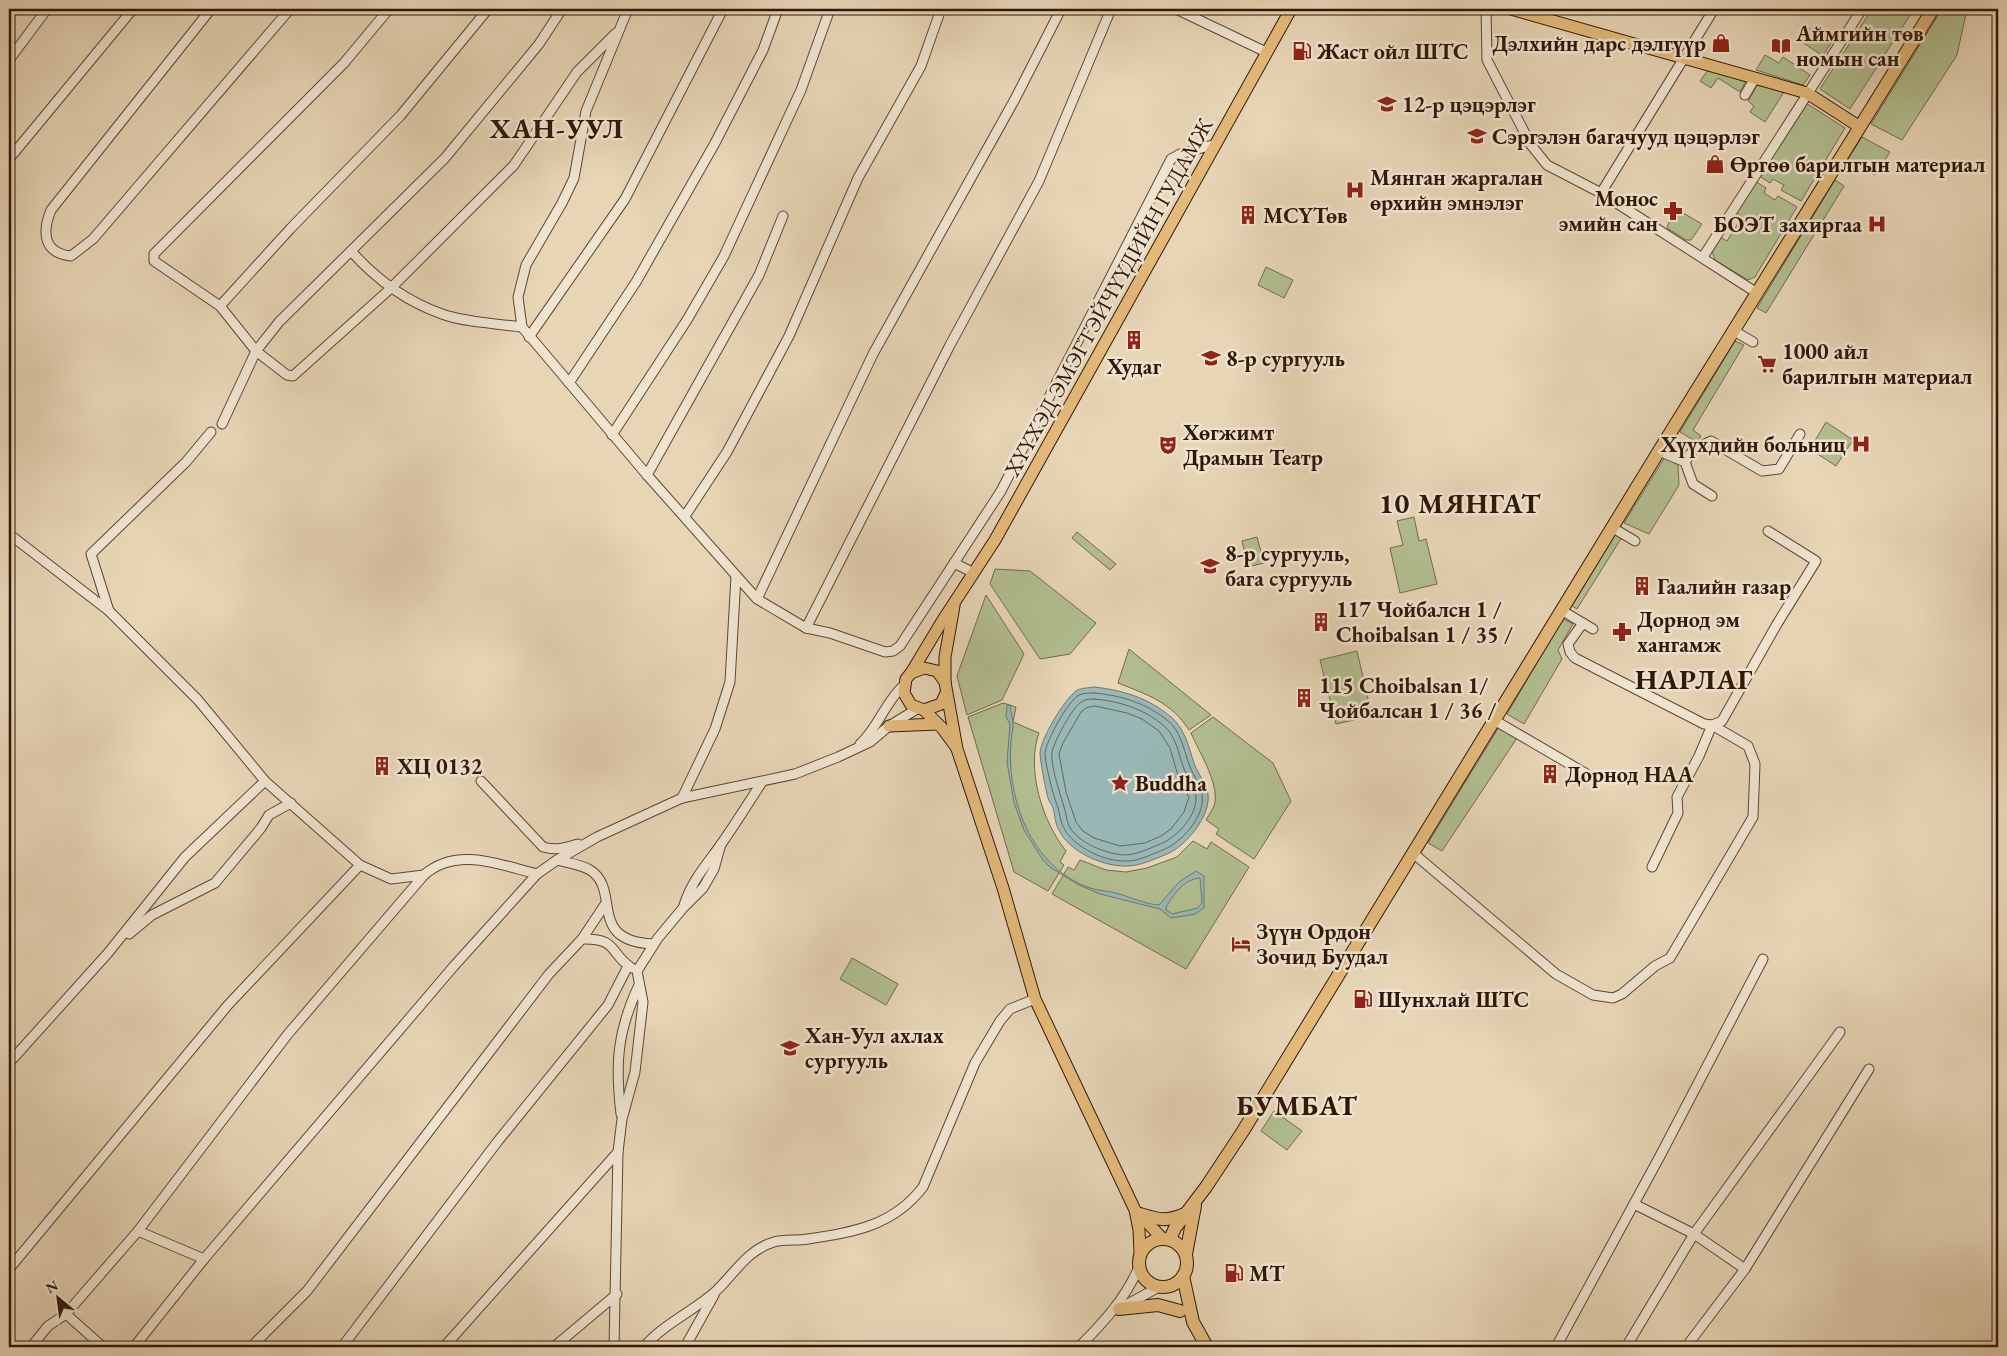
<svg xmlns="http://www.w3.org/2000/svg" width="2007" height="1356" viewBox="0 0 2007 1356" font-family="'EB Garamond',serif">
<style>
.green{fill:#b2be90;stroke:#726a4c}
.water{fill:#98b7b5;stroke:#6f7770;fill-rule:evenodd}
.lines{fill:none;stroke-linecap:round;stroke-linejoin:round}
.shore{stroke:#64675e;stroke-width:1}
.minor-casing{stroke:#5e4634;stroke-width:11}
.major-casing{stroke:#311708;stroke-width:13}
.highway-casing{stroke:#311708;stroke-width:14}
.minor{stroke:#efe4d0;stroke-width:9}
.major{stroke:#e4ba7b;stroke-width:11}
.highway{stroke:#e4ba7b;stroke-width:12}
.labels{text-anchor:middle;stroke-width:5;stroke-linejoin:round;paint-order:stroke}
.poi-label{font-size:22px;font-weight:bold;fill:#311708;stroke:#efe4d0;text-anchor:start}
.street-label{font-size:22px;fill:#311708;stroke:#efe4d0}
.district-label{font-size:28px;font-weight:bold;letter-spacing:1px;fill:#311708;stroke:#efe4d0}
</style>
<rect width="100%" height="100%" fill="#e7d5b6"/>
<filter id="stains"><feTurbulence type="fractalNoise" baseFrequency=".004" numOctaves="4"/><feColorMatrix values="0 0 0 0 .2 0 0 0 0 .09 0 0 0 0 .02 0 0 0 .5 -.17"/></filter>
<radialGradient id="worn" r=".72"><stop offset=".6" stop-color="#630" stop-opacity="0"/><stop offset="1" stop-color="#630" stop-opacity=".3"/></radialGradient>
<g class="green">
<path d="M 1872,9 L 1914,9 L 1850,109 L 1820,89 Z"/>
<path d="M 1942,9 L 1967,9 L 1957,55 L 1902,140 L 1871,124 Z"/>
<path d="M 1804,25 L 1831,43 L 1823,56 L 1796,38 Z"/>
<path d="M 1765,55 L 1779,63 L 1783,57 L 1810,75 L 1803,85 L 1756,70 Z"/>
<path d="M 1708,70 L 1746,81 L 1740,92 L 1718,78 L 1711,88 L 1700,81 Z"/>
<path d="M 1758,84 L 1784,92 L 1765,122 L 1750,112 L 1754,106 L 1748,101 Z"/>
<path d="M 1806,103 L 1845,128 L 1801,201 L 1781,190 L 1784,185 L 1773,179 L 1770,183 L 1758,175 Z"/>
<path d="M 1862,137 L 1890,152 L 1875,175 L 1858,167 L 1854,170 L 1844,165 Z"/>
<path d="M 1835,180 L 1844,186 L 1766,313 L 1757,308 Z"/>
<path d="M 1755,181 L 1766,188 L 1764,193 L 1775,200 L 1778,196 L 1797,207 L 1755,277 L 1748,280 L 1715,260 L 1712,251 L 1720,237 L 1727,241 L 1742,217 L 1736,212 Z"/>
<path d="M 1678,210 L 1702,224 L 1691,240 L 1686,240 L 1667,228 L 1670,219 L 1672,220 Z"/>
<path d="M 1266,267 L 1293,280 L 1284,298 L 1258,285 Z"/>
<path d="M 1735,341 L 1744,345 L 1693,430 L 1701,436 L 1697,442 L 1680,432 Z"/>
<path d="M 1826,422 L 1853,440 L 1836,466 L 1810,449 Z"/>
<path d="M 1665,457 L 1678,465 L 1679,485 L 1649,534 L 1624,523 Z"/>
<path d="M 1414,517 L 1419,541 L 1426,539 L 1437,584 L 1400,593 L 1390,548 L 1403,545 L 1397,521 Z"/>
<path d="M 1077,532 L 1116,564 L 1110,570 L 1072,538 Z"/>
<path d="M 1616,533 L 1622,537 L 1577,609 L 1572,606 Z"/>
<path d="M 1257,537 L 1264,563 L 1248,567 L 1242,541 Z"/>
<path d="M 995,569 L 1030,571 L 1096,623 L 1070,654 L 1040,659 L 990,584 Z"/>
<path d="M 986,595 L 1024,654 L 1002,700 L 967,715 L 957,676 Z"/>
<path d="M 1563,619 L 1573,624 L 1558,650 L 1562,659 L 1524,724 L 1507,714 Z"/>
<path d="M 1129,649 L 1211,715 L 1189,730 C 1171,702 1148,695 1118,683 Z"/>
<path d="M 1357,651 L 1372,716 L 1336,724 L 1320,660 Z"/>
<path d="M 1003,703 L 1016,707 L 1013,722 L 1039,733 C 1026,769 1042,821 1066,851 L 1060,862 L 1064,865 L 1048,891 L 1014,872 L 968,717 Z"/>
<path d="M 1213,717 L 1273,763 L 1291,801 L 1254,859 L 1216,834 L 1219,829 L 1206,820 C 1209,815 1214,808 1215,802 C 1218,781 1199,752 1191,733 Z"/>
<path d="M 1499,727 L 1517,738 L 1442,851 L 1428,843 Z"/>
<path d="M 1193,841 L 1207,849 L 1211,842 L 1249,867 L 1186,969 L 1052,894 L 1068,867 L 1074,870 L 1080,860 L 1106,870 L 1126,872 L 1147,868 L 1177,857 Z"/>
<path d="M 852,958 L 898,984 L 886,1005 L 840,979 Z"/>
<path d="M 1274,1111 L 1302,1131 L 1287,1150 L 1261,1131 Z"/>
</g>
<g class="water">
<path d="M 1094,687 C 1122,690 1149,698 1171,717 C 1184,728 1188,744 1193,760 C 1196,772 1206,782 1208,794 C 1211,816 1186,846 1167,854 C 1155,859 1140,866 1127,866 C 1104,867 1069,852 1059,830 C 1055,824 1055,815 1053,808 C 1052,805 1049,802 1048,798 C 1046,791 1040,760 1040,753 C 1041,738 1064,700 1076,691 C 1080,688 1088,688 1094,687 Z"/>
<path d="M 1010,705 C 1010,712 1014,721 1013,727 C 1002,786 1026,866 1090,888 C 1099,891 1110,891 1119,894 C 1133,898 1145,904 1159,905 L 1179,882 L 1196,871 L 1204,876 L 1204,908 L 1195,914 L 1171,918 L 1160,909 L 1100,894 L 1079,885 L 1051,868 L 1043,860 L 1024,830 L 1014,803 L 1007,762 L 1010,724 L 1006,717 L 1007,706 ZM 1200,878 L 1202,903 L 1198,908 L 1172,914 L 1166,910 L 1166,907 C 1174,894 1184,879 1200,878 Z"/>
</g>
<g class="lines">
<g class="shore">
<path d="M 1094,693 C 1120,695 1146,703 1167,720 C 1181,731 1183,748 1189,764 C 1192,774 1200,783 1202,794 C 1206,816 1181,843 1163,850 C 1152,854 1139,861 1127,861 C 1105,862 1076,848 1065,830 C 1060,822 1060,813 1057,805 C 1053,795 1045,763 1045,753 C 1046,741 1068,701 1079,695 C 1083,693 1090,693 1094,693 Z"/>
<path d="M 1094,699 C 1119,701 1145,709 1164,726 C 1176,736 1178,752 1183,766 C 1186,776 1196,787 1196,797 C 1197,817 1175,839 1158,845 C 1148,849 1135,855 1125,855 C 1106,854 1078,843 1069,826 C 1066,819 1066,811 1063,804 C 1060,793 1050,764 1052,752 C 1054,742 1073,705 1083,701 C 1086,699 1091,699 1094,699 Z"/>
<path d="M 1095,706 L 1127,713 L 1142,719 L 1159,731 L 1170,748 L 1179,779 L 1189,797 L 1184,812 L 1171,829 L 1161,836 L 1145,843 L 1120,846 L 1094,838 L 1083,831 L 1076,822 L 1066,792 L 1059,754 L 1063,743 L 1081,712 L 1086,708 Z"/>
</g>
<g class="minor-casing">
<g id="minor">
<path d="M 211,9 L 51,210 C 42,232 43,253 71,256 L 93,239 L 290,9"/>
<path d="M 389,9 L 344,63 L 154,254 L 154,261 L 220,306 L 256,351 L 287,375 L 293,376 L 390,289 L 514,165 L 577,72 L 616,33"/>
<path d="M 628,9 L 586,111 L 574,178 L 562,203 L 526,265 L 518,297 L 522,327 L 647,475 L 757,599 L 806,628 L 830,633 L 885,652 L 893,651 L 900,646 L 1001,491 L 1171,159 L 1180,154 L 1216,144"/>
<path d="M 1176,9 L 1266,52"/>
<path d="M 1486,9 L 1487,60 L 1531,145 L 1547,165 L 1601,193 L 1757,293"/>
<path d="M 9,60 L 47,9"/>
<path d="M 1745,95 L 1755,78"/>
<path d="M 9,159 L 133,9"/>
<path d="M 1601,193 L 1714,9"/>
<path d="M 351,251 C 376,279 405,301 442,314 C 463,322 499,324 522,327"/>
<path d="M 1703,257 L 1862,9"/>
<path d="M 220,306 L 291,228 L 401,115 L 488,9"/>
<path d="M 1734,331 L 1753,342"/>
<path d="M 529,337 L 625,199 L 723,9"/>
<path d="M 569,383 L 636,282 L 715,143 L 763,50 L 778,9"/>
<path d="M 222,424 L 256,351 L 279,322 L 445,158 L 539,44 L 562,9"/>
<path d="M 211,432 L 186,462 L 91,554 L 109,611 L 198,700 L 265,781 L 360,865"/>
<path d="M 612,435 L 687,320 L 724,256 L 801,90 L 830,9"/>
<path d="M 1659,451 L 1685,462 L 1693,484 L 1712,496"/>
<path d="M 1685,462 L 1693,450 L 1711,441 L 1762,471 L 1779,469 L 1800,434"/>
<path d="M 647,475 L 759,275 L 783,216"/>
<path d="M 685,516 L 727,452 L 789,336 L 858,178 L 921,66 L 941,9"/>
<path d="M 1613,528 L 1635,541"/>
<path d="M 9,534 L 109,611"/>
<path d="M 954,563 L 974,573"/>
<path d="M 757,599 L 873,354 L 1015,99 L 1061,9"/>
<path d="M 1561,610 L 1593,629"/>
<path d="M 1583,623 L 1568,644 L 1570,652 L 1575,658 L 1704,724 L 1712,725 L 1722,721 L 1777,624 L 1816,561 L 1768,531"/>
<path d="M 806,628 L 950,345 L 1039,181 L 1111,9"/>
<path d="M 1494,720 L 1585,773"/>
<path d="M 860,744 C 878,728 885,702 904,685"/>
<path d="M 481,781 L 543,847 C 556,851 565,848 578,844"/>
<path d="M 682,798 L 715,729 L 730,682 L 736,576"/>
<path d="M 1413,853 L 1556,974 L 1593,995 L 1613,998 L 1622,994 L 1655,966 L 1670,958 L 1753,817 L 1755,764 L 1748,746 L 1712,725 L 1699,756 L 1677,797 L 1678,813 L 1652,867"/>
<path d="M 557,860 C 568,863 580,864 590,870 C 622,890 586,941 653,944"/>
<path d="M 684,905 C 692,880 707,864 722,843 C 736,823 749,802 762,782"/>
<path d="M 129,934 L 152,915 L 215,883 L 261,828 L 269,815 L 291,803"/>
<path d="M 582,939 C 619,938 609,954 632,968"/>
<path d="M 9,1063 L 108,953 L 185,857 L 265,781"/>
<path d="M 621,1114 C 615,1064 617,1032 639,985"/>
<path d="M 1634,1204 L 1694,1234 L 1745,1269"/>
<path d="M 138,1231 L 288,1034 L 424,875 C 457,846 500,865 537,874"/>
<path d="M 9,1269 L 228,1005 L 360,865 L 391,879 L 424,875"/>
<path d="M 1124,1306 L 1159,1287"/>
<path d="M 66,1314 L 103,1347"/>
<path d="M 31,1347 L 48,1326 L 66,1314 L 138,1231 L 204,1259"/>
<path d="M 134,1347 L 204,1259 L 454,966 L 537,874 L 557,860 L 597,837 L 682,798 L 795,774 L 838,757 L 870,742 L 889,726 L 917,709"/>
<path d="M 251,1347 L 307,1291 L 549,974 L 582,939 L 606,903"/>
<path d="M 342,1347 L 498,1141 L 608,1005 L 628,966"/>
<path d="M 444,1347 L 618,1152"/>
<path d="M 554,1347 L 617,1294"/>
<path d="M 614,1347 L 618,1152 L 622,1119 L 635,1072 L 643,1002 L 637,971 L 658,938 L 683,908 L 703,888 L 714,869 L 721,844"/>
<path d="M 644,1347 C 663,1324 694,1311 716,1291 C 735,1273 747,1250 774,1242 C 785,1239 797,1241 808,1239 C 854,1232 893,1226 923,1187 L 975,1063 L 1000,1021 L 1010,1009 L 1035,999"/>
<path d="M 685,1347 L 714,1295"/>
<path d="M 1079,1347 C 1104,1322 1125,1299 1139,1267"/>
<path d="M 1556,1347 L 1660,1156 L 1763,959"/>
<path d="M 1626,1347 L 1694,1234 L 1840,1032"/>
<path d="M 1686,1347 L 1745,1269 L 1869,1069"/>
</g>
</g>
<g class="major-casing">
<g id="major">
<path d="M 1511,9 L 1807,93 L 1860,127"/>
<path d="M 911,673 L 941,623 L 995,540 L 1291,9"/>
<path d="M 945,682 L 945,657 L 954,606"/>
<path d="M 946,693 L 941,704 L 924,710 L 911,705 L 904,693 L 906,679 L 911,673 L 924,668 L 937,671 L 945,682 L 957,749 L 1003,888 L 1035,999 L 1135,1210 L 1139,1230 L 1140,1253"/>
<path d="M 924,710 L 942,728 L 956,747"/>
<path d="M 889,726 L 938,724"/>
<path d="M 1138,1213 L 1162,1238"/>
</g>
</g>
<g class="highway-casing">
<g id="highway">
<path d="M 1140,1214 C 1160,1220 1165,1222 1185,1214"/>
<circle cx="1163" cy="1263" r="24"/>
<path d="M 1170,1239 L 1175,1228 L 1206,1187 L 1243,1131 L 1659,451 L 1933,9"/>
<path d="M 1186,1254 L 1195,1206"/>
<path d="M 1183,1276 L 1193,1322 L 1207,1347"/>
<path d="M 1119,1309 L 1158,1305 L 1180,1311"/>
</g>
</g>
<use href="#minor" class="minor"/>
<use href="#major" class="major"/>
<use href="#highway" class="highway"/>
</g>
<defs>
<g id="shop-bare" transform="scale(1.5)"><path d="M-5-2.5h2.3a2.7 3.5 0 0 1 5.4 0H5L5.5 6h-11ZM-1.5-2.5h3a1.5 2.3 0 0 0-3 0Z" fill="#8f2418" stroke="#efe4d0" stroke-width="2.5" paint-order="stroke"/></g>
<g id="library-bare" transform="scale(1.5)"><path d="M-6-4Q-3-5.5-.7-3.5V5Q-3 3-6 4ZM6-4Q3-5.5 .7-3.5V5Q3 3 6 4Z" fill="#8f2418" stroke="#efe4d0" stroke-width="2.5" paint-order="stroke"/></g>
<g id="fuel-bare" transform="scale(1.5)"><path d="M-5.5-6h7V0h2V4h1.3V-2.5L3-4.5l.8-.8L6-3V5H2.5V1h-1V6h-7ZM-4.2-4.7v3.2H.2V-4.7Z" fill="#8f2418" stroke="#efe4d0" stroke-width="2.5" paint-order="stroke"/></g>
<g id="school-bare" transform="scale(1.5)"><path d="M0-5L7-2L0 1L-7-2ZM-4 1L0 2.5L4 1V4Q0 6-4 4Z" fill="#8f2418" stroke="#efe4d0" stroke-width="2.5" paint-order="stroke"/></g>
<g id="hospital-bare" transform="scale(1.5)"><path d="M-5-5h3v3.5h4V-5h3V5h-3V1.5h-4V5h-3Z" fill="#8f2418" stroke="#efe4d0" stroke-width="2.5" paint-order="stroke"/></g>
<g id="pharmacy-bare" transform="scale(1.5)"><path d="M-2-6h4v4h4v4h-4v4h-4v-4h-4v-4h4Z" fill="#8f2418" stroke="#efe4d0" stroke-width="2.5" paint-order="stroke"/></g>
<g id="building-bare" transform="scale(1.5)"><path d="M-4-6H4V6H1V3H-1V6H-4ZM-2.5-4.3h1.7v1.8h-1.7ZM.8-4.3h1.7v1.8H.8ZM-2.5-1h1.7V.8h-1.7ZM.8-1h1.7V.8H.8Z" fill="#8f2418" stroke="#efe4d0" stroke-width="2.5" paint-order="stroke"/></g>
<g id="supermarket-bare" transform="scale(1.5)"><path d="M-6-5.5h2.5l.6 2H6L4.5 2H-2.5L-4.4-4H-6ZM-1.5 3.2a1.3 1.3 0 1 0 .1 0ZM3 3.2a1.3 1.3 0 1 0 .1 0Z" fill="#8f2418" stroke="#efe4d0" stroke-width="2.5" paint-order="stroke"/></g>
<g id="theatre-bare" transform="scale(1.5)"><path d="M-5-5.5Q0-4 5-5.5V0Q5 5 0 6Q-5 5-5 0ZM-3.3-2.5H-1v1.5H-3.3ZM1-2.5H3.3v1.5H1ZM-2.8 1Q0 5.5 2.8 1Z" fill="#8f2418" stroke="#efe4d0" stroke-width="2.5" paint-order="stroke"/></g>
<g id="sight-bare" transform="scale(1.5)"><path d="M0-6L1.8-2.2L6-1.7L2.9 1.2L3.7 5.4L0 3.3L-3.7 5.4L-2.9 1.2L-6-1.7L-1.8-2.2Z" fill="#8f2418" stroke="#efe4d0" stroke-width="2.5" paint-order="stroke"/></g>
<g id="hotel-bare" transform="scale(1.5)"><path d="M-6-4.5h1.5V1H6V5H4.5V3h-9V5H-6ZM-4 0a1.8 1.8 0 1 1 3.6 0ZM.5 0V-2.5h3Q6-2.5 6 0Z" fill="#8f2418" stroke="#efe4d0" stroke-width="2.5" paint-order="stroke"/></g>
</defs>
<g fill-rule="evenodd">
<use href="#shop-bare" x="1721" y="43"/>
<use href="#library-bare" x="1781" y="46"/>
<use href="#fuel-bare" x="1302" y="51"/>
<use href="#school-bare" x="1387" y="104"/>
<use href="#school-bare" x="1477" y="136"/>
<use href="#shop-bare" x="1715" y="164"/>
<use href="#hospital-bare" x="1355" y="190"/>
<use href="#pharmacy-bare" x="1673" y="211"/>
<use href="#building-bare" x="1248" y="215"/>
<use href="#hospital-bare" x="1877" y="224"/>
<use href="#building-bare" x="1134" y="340"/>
<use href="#school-bare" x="1211" y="358"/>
<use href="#supermarket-bare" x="1767" y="364"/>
<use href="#hospital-bare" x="1861" y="444"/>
<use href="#theatre-bare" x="1168" y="445"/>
<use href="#school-bare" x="1210" y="566"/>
<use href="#building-bare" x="1642" y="586"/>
<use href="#building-bare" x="1321" y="622"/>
<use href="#pharmacy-bare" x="1622" y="632"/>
<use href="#building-bare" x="1304" y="698"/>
<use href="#building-bare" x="382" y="766"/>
<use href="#building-bare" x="1550" y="774"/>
<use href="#sight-bare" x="1120" y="783"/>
<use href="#hotel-bare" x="1241" y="944"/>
<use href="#fuel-bare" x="1363" y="999"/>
<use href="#school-bare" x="790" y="1048"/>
<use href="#fuel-bare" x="1234" y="1273"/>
</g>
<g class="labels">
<g class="poi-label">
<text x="1796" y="41">Аймгийн төв<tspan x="1796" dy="25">номын сан</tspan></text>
<text x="1706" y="51" text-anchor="end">Дэлхийн дарс дэлгүүр</text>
<text x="1317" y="59">Жаст ойл ШТС</text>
<text x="1402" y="112">12-р цэцэрлэг</text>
<text x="1492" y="144">Сэргэлэн багачууд цэцэрлэг</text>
<text x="1730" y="172">Өргөө барилгын материал</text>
<text x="1370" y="185">Мянган жаргалан<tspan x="1370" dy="25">өрхийн эмнэлэг</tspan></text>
<text x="1658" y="206" text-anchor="end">Монос<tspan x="1658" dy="25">эмийн сан</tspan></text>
<text x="1263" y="223">МСҮТөв</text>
<text x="1862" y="232" text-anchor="end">БОЭТ захиргаа</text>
<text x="1782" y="359">1000 айл<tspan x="1782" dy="25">барилгын материал</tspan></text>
<text x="1226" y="366">8-р сургууль</text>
<text x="1134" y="374" text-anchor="middle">Худаг</text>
<text x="1183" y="440">Хөгжимт<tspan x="1183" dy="25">Драмын Театр</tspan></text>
<text x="1846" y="452" text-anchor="end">Хүүхдийн больниц</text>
<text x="1225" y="561">8-р сургууль,<tspan x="1225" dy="25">бага сургууль</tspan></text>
<text x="1657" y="594">Гаалийн газар</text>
<text x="1336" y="617">117 Чойбалсн 1 /<tspan x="1336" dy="25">Choibalsan 1 / 35 /</tspan></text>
<text x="1637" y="627">Дорнод эм<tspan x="1637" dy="25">хангамж</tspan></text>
<text x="1319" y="693">115 Choibalsan 1/<tspan x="1319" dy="25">Чойбалсан 1 / 36 /</tspan></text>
<text x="397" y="774">ХЦ 0132</text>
<text x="1565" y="782">Дорнод НАА</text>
<text x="1135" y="791">Buddha</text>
<text x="1256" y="939">Зүүн Ордон<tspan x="1256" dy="25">Зочид Буудал</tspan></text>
<text x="1378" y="1007">Шунхлай ШТС</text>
<text x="805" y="1043">Хан-Уул ахлах<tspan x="805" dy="25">сургууль</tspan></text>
<text x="1249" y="1281">MT</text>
</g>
<g class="street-label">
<text transform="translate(1108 297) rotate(-61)" y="8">ХҮҮХЭД ЭМЭГТЭЙЧҮҮДИЙН ГУДАМЖ</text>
</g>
<g class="district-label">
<text x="557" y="138">ХАН-УУЛ</text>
<text x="1460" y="513">10 МЯНГАТ</text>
<text x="1694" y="689">НАРЛАГ</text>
<text x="1297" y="1115">БУМБАТ</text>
</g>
</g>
<rect width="2007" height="1356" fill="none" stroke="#e7d5b6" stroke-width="30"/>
<rect x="10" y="10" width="1987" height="1336" fill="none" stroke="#311708" stroke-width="2.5"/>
<rect x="15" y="15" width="1977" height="1326" fill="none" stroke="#311708"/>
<g transform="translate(58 1298) rotate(331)" stroke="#efe4d0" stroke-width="4" paint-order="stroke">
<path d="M0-4L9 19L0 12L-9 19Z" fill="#311708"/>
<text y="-8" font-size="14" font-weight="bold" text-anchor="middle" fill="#311708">N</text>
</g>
<rect width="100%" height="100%" filter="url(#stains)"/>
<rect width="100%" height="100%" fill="url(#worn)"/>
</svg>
